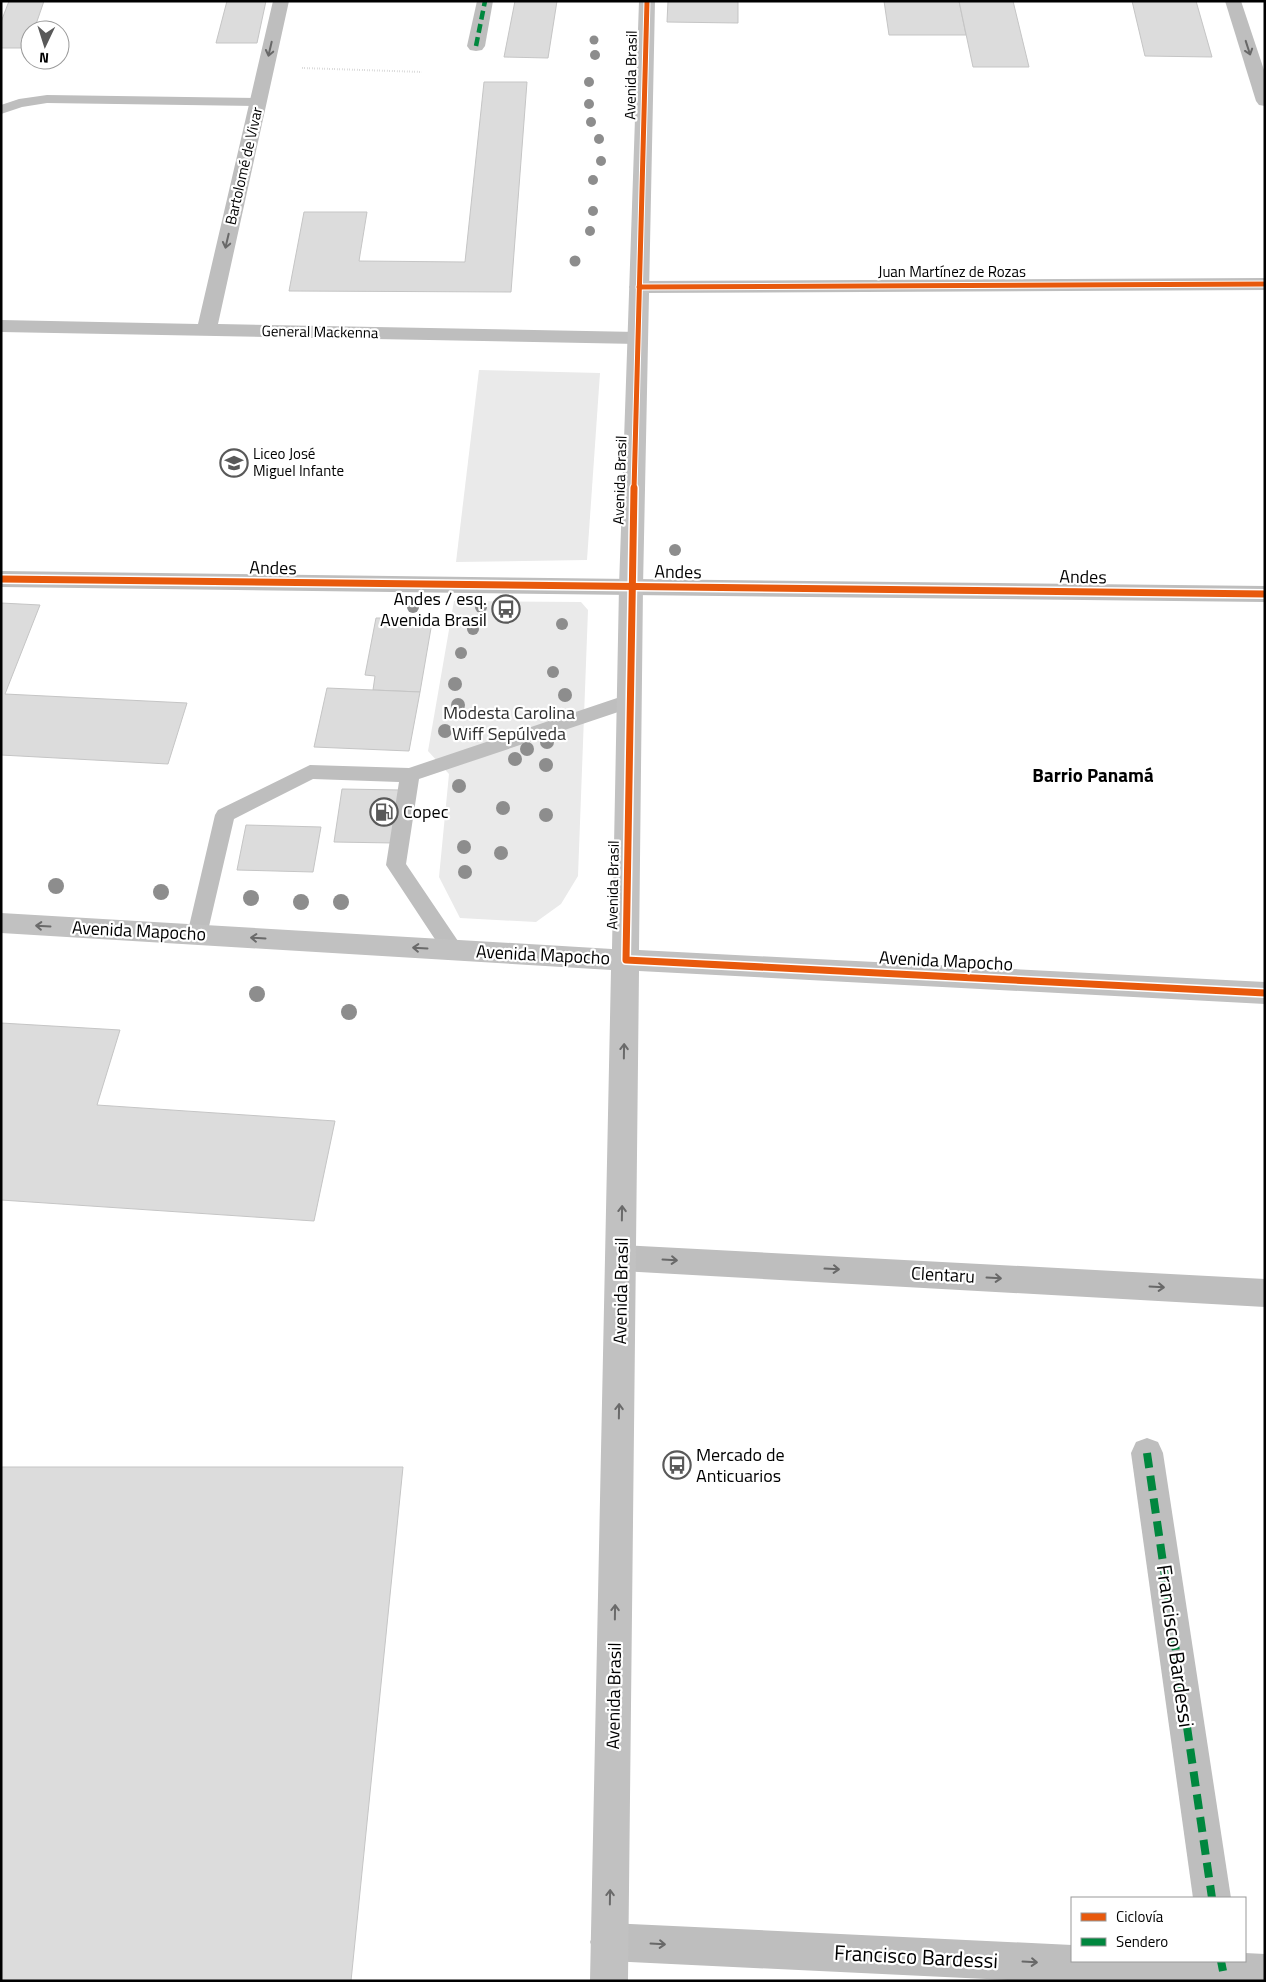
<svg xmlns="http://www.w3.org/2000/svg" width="1266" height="1982" viewBox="0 0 1266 1982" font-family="'Titillium Web',sans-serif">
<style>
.green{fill:#eaeaea}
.building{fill:#dcdcdc;stroke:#c5c5c5}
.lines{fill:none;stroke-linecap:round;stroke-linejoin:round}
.path{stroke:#b8b8b8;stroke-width:2;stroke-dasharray:0.5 2;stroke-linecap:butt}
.service{fill:#bebebe;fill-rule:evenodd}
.minor{fill:#bebebe;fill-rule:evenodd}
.tertiary{fill:#bebebe;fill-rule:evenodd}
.secondary{fill:#c1c1c1;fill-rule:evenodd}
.quiet-far1{stroke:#00873e;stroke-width:4.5;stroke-dasharray:9 4.5;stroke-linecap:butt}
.quiet{stroke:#00873e;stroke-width:8;stroke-dasharray:15 8;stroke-linecap:butt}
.cycleway-far1-casing{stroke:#fff;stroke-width:7}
.cycleway-casing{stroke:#fff;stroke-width:10}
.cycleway-far1{stroke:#e8590c;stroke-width:5}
.cycleway{stroke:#e8590c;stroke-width:7}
.tree{fill:#8d8d8d}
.oneway{stroke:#686868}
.oneway2{stroke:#6a6a6a}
.labels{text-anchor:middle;stroke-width:4.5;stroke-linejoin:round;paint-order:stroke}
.far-street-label{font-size:15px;fill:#000;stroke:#fff}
.far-poi-label{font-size:15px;fill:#000;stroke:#fff;text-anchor:start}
.street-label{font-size:18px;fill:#000;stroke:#fff}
.poi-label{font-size:18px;fill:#000;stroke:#fff;text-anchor:start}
.park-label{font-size:18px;fill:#2f2f2f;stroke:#fff}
.neighbourhood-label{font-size:19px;font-weight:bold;fill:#000;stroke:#fff}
.near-street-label{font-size:21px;fill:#000;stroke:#fff}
</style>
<rect width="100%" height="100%" fill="#fff"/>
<g class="green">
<path d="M 479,370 L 600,373 L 587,560 L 456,562 Z"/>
<path d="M 454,601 L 581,602 L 588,610 L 578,876 L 561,904 L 536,922 L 460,918 L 439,877 L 449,774 L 428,751 Z"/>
</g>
<g class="building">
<path d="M 9,1 L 44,1 L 34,30 L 30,30 L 30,40 L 27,48 L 1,48 L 1,22 Z"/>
<path d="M 227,1 L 266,1 L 257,43 L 216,43 Z"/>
<path d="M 515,1 L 557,1 L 548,58 L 504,57 Z"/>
<path d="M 668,1 L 738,1 L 738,23 L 667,22 Z"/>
<path d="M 884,1 L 959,1 L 966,35 L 889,35 Z"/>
<path d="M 959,1 L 1013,1 L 1029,67 L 973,67 Z"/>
<path d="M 1132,1 L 1196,1 L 1212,57 L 1145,56 Z"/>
<path d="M 484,82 L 527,82 L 511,292 L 289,291 L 304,212 L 367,212 L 359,261 L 465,262 Z"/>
<path d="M 1,603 L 40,605 L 5,694 L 187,703 L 168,764 L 1,755 Z"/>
<path d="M 376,618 L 421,618 L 431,628 L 420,692 L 373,690 L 375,676 L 365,675 Z"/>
<path d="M 327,688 L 420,692 L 409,751 L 314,747 Z"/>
<path d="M 342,789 L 401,790 L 394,843 L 334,842 Z"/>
<path d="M 246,825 L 321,827 L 313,872 L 237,870 Z"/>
<path d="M 1,1023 L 120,1030 L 97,1105 L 335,1121 L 314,1221 L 1,1200 Z"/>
<path d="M 1,1467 L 403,1467 L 351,1981 L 1,1980 Z"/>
</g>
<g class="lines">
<path class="path" d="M 302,68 L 422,72"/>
<g class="service">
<path d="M 47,95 L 258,98 L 265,102 L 258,106 L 47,103 L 22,107 L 1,114 L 1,105 L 19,99 Z"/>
<path d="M 629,694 L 636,696 L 638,701 L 636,706 L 419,779 L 406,864 L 460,944 L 463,950 L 460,956 L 453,958 L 446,956 L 386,865 L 399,782 L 313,779 L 234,819 L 207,935 L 204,941 L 197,943 L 190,941 L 187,935 L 215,815 L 218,810 L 310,765 L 409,768 Z"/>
</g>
<g class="minor">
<path d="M 273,1 L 289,1 L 218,324 L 638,332 L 645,334 L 648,338 L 645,342 L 638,344 L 1,332 L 1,320 L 198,324 Z"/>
<path d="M 477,1 L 493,1 L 485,46 L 482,50 L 476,51 L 470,50 L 467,46 Z"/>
<path d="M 1225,1 L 1241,1 L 1265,73 L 1265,106 L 1259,105 L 1256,101 Z"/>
<path d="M 1,571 L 631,579 L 639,582 L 643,587 L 639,592 L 631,595 L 1,587 Z"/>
<path d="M 621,1245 L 1265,1279 L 1265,1307 L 621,1271 L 610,1267 L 606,1258 L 610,1249 Z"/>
<path d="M 1147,1438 L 1158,1442 L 1163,1453 L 1231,1898 L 1193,1898 L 1131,1453 L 1136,1442 Z"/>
<path d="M 609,1923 L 1072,1945 L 1072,1961 L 1245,1961 L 1245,1953 L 1265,1954 L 1265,1981 L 1026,1981 L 609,1961 L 596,1955 L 590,1942 L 596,1929 Z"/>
</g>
<g class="tertiary">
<path d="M 1265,278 L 1265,290 L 639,293 L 632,291 L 629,287 L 632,283 L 639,281 Z"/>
<path d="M 631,579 L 1265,586 L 1265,602 L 631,595 L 623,592 L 619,587 L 623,582 Z"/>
</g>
<path class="secondary" d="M 639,1 L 655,1 L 643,587 L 639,950 L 1265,982 L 1265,1004 L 639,971 L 628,1981 L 590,1981 L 611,970 L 1,933 L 1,913 L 612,949 L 619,587 Z"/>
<path class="quiet-far1" d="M 476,46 L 485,1"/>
<g class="quiet">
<path d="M 1147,1453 L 1212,1898"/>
<path d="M 1221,1961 L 1223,1971"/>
</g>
<g class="cycleway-far1-casing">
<g id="cycleway-far1">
<path d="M 639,287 L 1265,284"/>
<path d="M 634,490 L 647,1"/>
</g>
</g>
<g class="cycleway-casing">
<g id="cycleway">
<path d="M 634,488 L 626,960 L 1265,993"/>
<path d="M 1,579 L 1265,594"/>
</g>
</g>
<use href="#cycleway-far1" class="cycleway-far1"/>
<use href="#cycleway" class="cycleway"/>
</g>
<g class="tree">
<circle cx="594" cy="40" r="4.5"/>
<circle cx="595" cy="55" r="5"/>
<circle cx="589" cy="82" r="5"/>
<circle cx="589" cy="104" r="5"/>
<circle cx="591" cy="122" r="5"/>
<circle cx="599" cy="139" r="5"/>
<circle cx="601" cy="161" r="5"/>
<circle cx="593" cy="180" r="5"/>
<circle cx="593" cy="211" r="5"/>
<circle cx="590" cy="231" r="5"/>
<circle cx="575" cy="261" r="5.5"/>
<circle cx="675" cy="550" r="6"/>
<circle cx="413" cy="607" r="6"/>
<circle cx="481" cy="607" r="6"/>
<circle cx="562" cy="624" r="6"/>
<circle cx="473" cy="629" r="6"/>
<circle cx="461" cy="653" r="6"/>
<circle cx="553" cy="672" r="6"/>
<circle cx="455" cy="684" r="7"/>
<circle cx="565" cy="695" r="7"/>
<circle cx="458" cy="705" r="7"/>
<circle cx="445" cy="731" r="7"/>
<circle cx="547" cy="742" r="7"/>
<circle cx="527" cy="749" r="7"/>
<circle cx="515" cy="759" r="7"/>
<circle cx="546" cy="765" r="7"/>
<circle cx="459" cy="786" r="7"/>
<circle cx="503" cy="808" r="7"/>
<circle cx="546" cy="815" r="7"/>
<circle cx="464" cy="847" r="7"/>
<circle cx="501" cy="853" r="7"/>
<circle cx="465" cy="872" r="7"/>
<circle cx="56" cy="886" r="8"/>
<circle cx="161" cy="892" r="8"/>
<circle cx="251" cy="898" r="8"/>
<circle cx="301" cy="902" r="8"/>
<circle cx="341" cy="902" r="8"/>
<circle cx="257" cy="994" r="8"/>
<circle cx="349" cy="1012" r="8"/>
</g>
<defs><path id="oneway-shaft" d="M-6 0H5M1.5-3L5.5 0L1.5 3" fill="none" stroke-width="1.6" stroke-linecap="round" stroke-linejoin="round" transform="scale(1.25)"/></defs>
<g class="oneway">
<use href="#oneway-shaft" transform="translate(1248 48) rotate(72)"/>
<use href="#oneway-shaft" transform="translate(270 49) rotate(103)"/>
<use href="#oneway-shaft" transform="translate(227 241) rotate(103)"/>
<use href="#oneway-shaft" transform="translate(670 1260) rotate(3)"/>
<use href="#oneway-shaft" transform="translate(832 1269) rotate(3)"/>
<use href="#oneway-shaft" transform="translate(994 1278) rotate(3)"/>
<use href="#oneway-shaft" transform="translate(1157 1287) rotate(3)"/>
<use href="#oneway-shaft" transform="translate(658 1944) rotate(3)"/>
<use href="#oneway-shaft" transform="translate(1030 1962) rotate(3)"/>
</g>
<g class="oneway2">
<use href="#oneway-shaft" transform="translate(43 926) rotate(-177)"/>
<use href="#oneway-shaft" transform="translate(258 938) rotate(-177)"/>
<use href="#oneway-shaft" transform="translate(420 948) rotate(-177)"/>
<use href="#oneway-shaft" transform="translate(624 1051) rotate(-89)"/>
<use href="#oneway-shaft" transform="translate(622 1213) rotate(-89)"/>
<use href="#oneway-shaft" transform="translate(619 1411) rotate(-89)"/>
<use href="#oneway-shaft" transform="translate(615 1612) rotate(-89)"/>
<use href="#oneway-shaft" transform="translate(610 1897) rotate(-89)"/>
</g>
<defs>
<g id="school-ring" transform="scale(1.4375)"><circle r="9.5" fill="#fff" stroke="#595959" stroke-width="1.5"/><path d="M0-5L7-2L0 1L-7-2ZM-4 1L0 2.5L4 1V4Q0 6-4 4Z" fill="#595959"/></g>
<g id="bus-ring" transform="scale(1.4375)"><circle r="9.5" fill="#fff" stroke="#595959" stroke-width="1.5"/><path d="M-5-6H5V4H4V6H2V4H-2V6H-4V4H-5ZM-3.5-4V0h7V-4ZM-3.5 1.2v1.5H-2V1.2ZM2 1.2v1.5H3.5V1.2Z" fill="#595959"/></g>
<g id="fuel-ring" transform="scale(1.4375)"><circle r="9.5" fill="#fff" stroke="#595959" stroke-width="1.5"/><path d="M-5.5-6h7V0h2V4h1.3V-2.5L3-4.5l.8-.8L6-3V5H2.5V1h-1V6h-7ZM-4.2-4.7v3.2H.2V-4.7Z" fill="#595959"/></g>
</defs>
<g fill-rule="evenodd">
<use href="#school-ring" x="234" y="463"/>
<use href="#bus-ring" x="506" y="609"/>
<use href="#fuel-ring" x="384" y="812"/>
<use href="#bus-ring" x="677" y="1465"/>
</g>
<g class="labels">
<g class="far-street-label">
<text transform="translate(631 75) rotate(-89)" y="5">Avenida Brasil</text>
<text transform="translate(244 166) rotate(-77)" y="5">Bartolomé de Vivar</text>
<text x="952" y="277">Juan Martínez de Rozas</text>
<text transform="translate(320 332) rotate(1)" y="5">General Mackenna</text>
<text transform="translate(620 480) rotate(-88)" y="5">Avenida Brasil</text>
<text transform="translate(613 885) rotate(-89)" y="5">Avenida Brasil</text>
</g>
<g class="far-poi-label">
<text x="253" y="459">Liceo José<tspan x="253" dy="17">Miguel Infante</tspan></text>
</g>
<g class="street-label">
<text transform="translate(273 568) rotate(1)" y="6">Andes</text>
<text transform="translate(678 572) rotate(1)" y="6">Andes</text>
<text transform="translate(1083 577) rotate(1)" y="6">Andes</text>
<text transform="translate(139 931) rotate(3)" y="6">Avenida Mapocho</text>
<text transform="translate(543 955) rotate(3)" y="6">Avenida Mapocho</text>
<text transform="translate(946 961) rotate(3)" y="6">Avenida Mapocho</text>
<text transform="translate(943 1275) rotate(3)" y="6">Clentaru</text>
<text transform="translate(621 1291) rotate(-89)" y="6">Avenida Brasil</text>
<text transform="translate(614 1696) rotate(-89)" y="6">Avenida Brasil</text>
</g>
<g class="poi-label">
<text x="487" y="605" text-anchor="end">Andes / esq.<tspan x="487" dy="21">Avenida Brasil</tspan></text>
<text x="403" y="818">Copec</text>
<text x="696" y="1461">Mercado de<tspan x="696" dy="21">Anticuarios</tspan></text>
</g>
<g class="park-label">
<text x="509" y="719">Modesta Carolina<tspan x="509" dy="21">Wiff Sepúlveda</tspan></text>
</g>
<g class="neighbourhood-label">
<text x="1093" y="782">Barrio Panamá</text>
</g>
<g class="near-street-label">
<text transform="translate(1175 1646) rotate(82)" y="7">Francisco Bardessi</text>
<text transform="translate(916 1957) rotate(3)" y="7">Francisco Bardessi</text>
</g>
</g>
<rect width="1266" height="1982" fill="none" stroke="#000000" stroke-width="5"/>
<rect x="1071" y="1897" width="175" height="65" fill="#ffffff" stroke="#999999"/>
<rect x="1081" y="1913" width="25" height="8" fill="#e8590c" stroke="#999999"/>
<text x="1116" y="1922" font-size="15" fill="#000000">Ciclovía</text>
<rect x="1081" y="1938" width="25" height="8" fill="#00873e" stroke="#999999"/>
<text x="1116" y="1947" font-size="15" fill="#000000">Sendero</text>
<g transform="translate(45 45) rotate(184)"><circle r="24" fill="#ffffff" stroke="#999999"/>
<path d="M0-4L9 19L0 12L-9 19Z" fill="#595959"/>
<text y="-8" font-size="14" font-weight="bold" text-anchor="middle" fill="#000000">N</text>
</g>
</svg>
